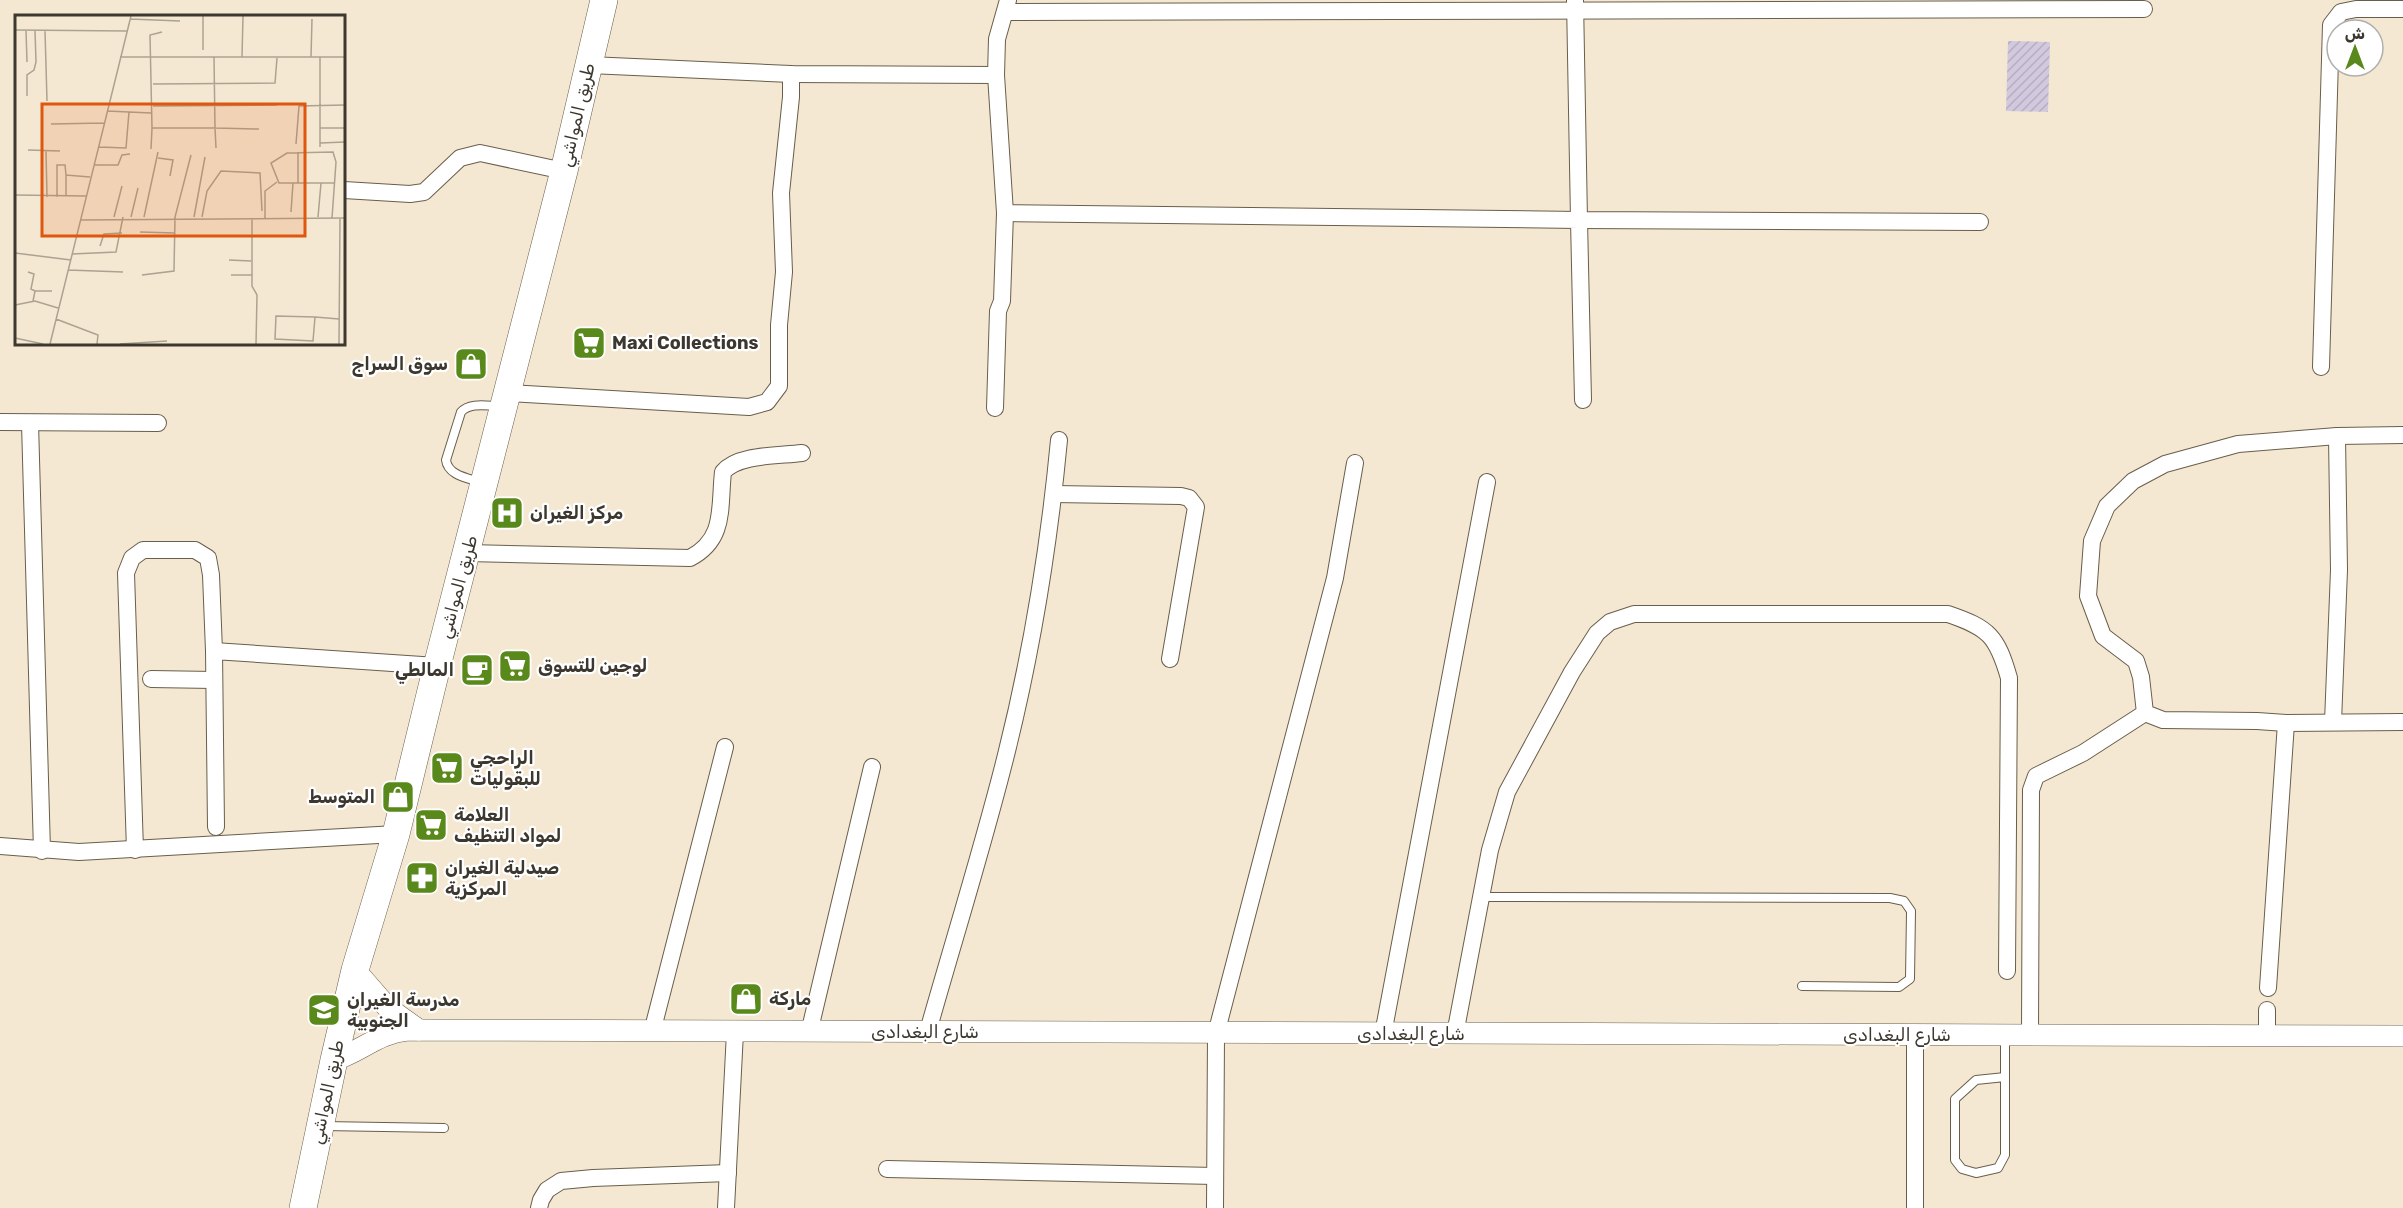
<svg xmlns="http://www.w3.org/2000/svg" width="2403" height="1208" viewBox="0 0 2403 1208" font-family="Rubik,'Noto Naskh Arabic',sans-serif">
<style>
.building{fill:url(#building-hatch)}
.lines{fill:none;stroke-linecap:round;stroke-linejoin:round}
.service-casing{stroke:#695e4b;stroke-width:10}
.minor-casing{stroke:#695e4b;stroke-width:18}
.tertiary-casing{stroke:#695e4b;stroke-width:22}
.primary-casing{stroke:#695e4b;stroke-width:28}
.service{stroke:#fff;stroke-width:8}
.minor{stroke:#fff;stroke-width:16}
.tertiary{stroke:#fff;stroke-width:21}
.primary{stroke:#fff;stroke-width:27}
.labels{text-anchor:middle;stroke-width:4.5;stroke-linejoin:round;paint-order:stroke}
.street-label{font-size:18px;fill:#3d382f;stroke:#fff}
.poi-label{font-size:18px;font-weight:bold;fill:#3d382f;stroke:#fff;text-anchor:start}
.inset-road{fill:none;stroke:#aba291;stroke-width:1.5}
.view{fill:#df570e;fill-opacity:0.15;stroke:#df570e;stroke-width:3}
.inset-edge{fill:none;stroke:#3d382f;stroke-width:3}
</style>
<defs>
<pattern id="building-hatch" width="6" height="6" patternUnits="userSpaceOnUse" patternTransform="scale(1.5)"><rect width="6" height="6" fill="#d3c9df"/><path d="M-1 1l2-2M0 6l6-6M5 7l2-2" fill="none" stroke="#b6adc0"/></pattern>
</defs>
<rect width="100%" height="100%" fill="#f5e8d2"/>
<path class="building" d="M 2008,41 L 2050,42 L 2048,112 L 2006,111 Z"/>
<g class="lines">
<g class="service-casing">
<g id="service">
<path d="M 482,483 C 469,478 448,476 446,460 L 461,412 C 470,402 487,406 500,406"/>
<path d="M 1481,897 L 1890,898 L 1904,901 L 1911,911 L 1910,979 L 1899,987 L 1802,986"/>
<path d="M 2005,1036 L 2005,1155 L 1998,1168 L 1976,1173 L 1962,1169 L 1955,1160 L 1955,1099 L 1976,1080 L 2005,1077"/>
<path d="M 323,1126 L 444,1128"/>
</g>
</g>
<g class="minor-casing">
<g id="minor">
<path d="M 1008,0 L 997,39 L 996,75 L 1005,213 L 1579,220 L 1583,400"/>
<path d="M 1575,0 L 1579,220 L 1980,222"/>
<path d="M 1006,12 L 2144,9"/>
<path d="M 589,65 L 791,74 L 996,75"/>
<path d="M 344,190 L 410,194 L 424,192 L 460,158 L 480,153 L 564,171"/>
<path d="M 2321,367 L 2331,25 L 2341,12 L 2356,9 L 2403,9"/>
<path d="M 509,393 L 749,407 L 767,402 L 779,386 L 779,325 L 784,272 L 781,193 L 791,97 L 791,74"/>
<path d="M 995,408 L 998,311 L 1002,301 L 1005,213"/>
<path d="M 0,422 L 158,423"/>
<path d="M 30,423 L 42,851"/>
<path d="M 2403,435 L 2337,436 L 2238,444 L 2165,464 L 2133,481 L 2107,506 L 2092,541 L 2088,596 L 2103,636 L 2136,661 L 2141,677 L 2145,713 L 2163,720 L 2257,721 L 2286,723 L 2403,722"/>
<path d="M 1054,494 L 1181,496 L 1189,498 L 1196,507 L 1170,659"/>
<path d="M 467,553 L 690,558 C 726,539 719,508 723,472 C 738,454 779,456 802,453"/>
<path d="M 151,679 L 214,680"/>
<path d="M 2333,722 L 2339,570 L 2337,436"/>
<path d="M 216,827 L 214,651 L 437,666"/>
<path d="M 0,846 L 79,852 L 396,834"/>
<path d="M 135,850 L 126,573 L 132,558 L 143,550 L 195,550 L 208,558 L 211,575 L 214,651"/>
<path d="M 2268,988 L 2286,723"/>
<path d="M 2267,1010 L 2267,1036"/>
<path d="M 928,1031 C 954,939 983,847 1006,755 C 1032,651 1049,546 1059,440"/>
<path d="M 652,1032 L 725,747"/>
<path d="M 809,1033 L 872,767"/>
<path d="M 1383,1034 L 1487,482"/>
<path d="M 1455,1034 L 1490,850 L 1507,792 L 1572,672 L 1597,633 L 1610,622 L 1634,614 L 1948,614 C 1989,628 1997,636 2009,678 L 2007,971"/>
<path d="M 2030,1036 L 2031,790 L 2036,776 L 2083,753 L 2145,713"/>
<path d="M 887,1169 L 1215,1176"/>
<path d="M 539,1208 L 541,1200 L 547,1190 L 561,1181 L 593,1178 L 728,1173"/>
<path d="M 726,1208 L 735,1032"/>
<path d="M 1215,1208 L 1216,1034 L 1335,578 L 1355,463"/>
<path d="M 1915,1208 L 1915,1035"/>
</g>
</g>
<g class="tertiary-casing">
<g id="tertiary">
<path d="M 355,970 L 388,1008 L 419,1030"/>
<path d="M 334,1060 C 361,1052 377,1033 408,1030 L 2403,1036"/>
</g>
</g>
<g class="primary-casing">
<path id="primary" d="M 303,1208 L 334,1060 L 355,970 L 396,834 L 437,666 L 564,171 L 604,0"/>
</g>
<use href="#service" class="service"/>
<use href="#minor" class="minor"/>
<use href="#tertiary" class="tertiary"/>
<use href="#primary" class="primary"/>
</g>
<defs>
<g id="supermarket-square" transform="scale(1.725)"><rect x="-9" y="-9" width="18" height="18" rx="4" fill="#5a891b" stroke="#fff"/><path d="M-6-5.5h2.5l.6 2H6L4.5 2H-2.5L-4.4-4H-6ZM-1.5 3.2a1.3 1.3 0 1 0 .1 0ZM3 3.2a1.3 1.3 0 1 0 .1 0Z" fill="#fff"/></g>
<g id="shop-square" transform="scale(1.725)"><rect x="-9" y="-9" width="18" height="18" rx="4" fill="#5a891b" stroke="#fff"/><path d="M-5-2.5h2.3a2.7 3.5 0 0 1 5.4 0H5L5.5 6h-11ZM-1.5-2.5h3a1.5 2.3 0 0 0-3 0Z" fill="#fff"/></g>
<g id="hospital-square" transform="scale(1.725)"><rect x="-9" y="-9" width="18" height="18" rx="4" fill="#5a891b" stroke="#fff"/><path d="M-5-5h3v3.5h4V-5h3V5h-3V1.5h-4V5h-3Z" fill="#fff"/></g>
<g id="cafe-square" transform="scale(1.725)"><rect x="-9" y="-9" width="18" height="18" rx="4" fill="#5a891b" stroke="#fff"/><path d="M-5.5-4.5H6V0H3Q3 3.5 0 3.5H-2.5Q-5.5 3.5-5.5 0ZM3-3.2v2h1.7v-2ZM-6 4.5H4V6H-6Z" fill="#fff"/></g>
<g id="pharmacy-square" transform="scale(1.725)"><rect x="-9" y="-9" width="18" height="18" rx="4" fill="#5a891b" stroke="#fff"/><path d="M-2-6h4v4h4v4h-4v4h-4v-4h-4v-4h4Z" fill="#fff"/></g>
<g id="school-square" transform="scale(1.725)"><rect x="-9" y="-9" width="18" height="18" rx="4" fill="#5a891b" stroke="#fff"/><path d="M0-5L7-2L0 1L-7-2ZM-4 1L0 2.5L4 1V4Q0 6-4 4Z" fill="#fff"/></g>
</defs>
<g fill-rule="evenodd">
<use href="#supermarket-square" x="589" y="343"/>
<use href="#shop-square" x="471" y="364"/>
<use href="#hospital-square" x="507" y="513"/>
<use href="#supermarket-square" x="515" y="666"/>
<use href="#cafe-square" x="477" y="670"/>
<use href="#supermarket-square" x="447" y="768"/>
<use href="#shop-square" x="398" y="797"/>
<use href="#supermarket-square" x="431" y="825"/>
<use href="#pharmacy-square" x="422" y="878"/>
<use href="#shop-square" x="746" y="999"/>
<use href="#school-square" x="324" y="1010"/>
</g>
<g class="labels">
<g class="street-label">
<text transform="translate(577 115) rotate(-77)" y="6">طريق المواشي</text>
<text transform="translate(458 587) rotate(-75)" y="6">طريق المواشي</text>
<text x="925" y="1038">شارع البغدادى</text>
<text x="1411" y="1040">شارع البغدادى</text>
<text x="1897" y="1041">شارع البغدادى</text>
<text transform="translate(327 1092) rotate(-78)" y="6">طريق المواشي</text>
</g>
<g class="poi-label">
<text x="612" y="349">Maxi Collections</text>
<text x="448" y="370" text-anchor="end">سوق السراج</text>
<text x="530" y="519">مركز الغيران</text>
<text x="538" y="672">لوجين للتسوق</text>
<text x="454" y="676" text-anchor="end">المالطي</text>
<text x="470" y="764">الراحجي<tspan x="470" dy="21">للبقوليات</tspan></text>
<text x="375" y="803" text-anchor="end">المتوسط</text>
<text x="454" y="821">العلامة<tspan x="454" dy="21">لمواد التنظيف</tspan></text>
<text x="445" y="874">صيدلية الغيران<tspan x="445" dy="21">المركزية</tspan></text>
<text x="769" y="1005">ماركة</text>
<text x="347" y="1006">مدرسة الغيران<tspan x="347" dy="21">الجنوبية</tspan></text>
</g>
</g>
<g transform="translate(15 15)">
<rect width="330" height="330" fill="#f5e8d2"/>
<path class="inset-road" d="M 115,4 L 165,6M 0,15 L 112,16M 11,15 L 12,47M 30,16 L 32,86M 147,17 L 135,20 L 137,113 L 200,113 L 201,133M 188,35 L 188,1M 105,42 L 330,42M 199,42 L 200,113 L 244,114M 227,42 L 228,1M 296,42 L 297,4M 305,42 L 305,132M 138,69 L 260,68 L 262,43M 12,81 L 12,60 L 19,55 L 21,47 L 20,16M 138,91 L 262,90M 92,96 L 136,98M 36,109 L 89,108M 305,113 L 330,113M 305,128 L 330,127M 281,129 L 284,91 L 330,90M 84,132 L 111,133 L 114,97M 136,134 L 137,113M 13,135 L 45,136M 31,136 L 32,182M 143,143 L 158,145 L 155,161M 80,150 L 103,150 L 107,140 L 115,139M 283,168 L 283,137M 0,180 L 71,181M 51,180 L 51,160 L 75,162M 42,182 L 42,150 L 50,150 L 51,160M 276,197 L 278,168M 99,202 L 107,171M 116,202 L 123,173M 129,202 L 143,137M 179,202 L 190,142M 187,202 L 192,176 L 206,156 L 245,158 L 247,196M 303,202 L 306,168M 237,203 L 237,271 L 242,280 L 241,329M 250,203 L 250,176 L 262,167M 317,203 L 321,147 L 318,137 L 272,138 L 256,148 L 264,168 L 319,168M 65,205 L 330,203M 125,217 L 160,218M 85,231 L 89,219 L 107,218M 0,238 L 56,245M 57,239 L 101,237 L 108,202M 214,245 L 236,246M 53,255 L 108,257M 13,257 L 19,259 L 16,274 L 20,276M 127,260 L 159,256 L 160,202 L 176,140M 216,260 L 237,260M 18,286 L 20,276 L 37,276M 0,290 L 20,286 L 43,293M 300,302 L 298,326 L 260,324 L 261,301 L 300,302 L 324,304M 41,304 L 83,320 L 82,329M 0,323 L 28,329M 35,329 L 116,1M 105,329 L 152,326M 324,329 L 325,203"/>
<path class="view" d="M 27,89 L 290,89 L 290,221 L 27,221 Z"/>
<rect width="330" height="330" class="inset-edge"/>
</g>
<g transform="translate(2355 48)"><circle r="28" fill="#ffffff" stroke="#b1afac" stroke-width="1.5"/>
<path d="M0-4.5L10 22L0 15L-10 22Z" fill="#5a891b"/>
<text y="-9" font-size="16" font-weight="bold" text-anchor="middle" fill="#3d382f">ش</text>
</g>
</svg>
